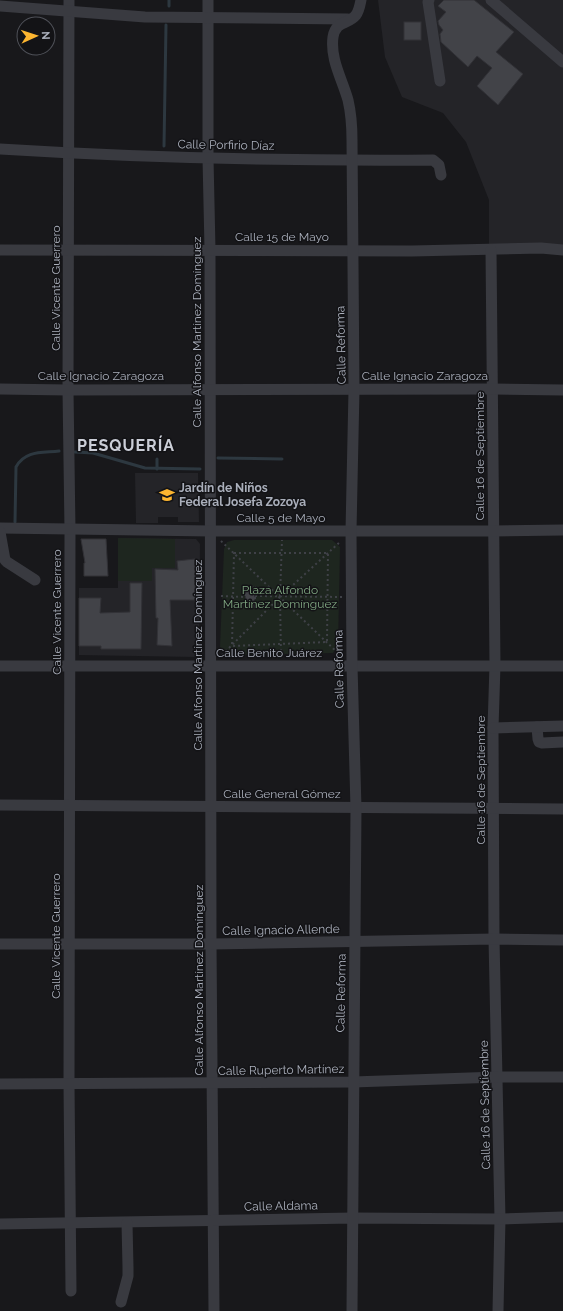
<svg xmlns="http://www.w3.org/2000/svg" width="563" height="1311" viewBox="0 0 563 1311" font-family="Raleway,sans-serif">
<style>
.built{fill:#242428}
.green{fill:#1e261f}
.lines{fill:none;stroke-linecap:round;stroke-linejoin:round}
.stream{stroke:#2d3840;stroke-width:3}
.building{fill:#424348;stroke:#323237}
.path{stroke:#3f4147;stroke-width:2;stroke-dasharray:2 3;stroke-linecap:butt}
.minor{stroke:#393a40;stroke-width:11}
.labels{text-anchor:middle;stroke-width:3;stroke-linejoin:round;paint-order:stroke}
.street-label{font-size:12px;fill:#aaafbb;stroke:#131316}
.poi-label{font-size:12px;font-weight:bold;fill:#aaafbb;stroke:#131316;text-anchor:start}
.park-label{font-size:12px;fill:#80a782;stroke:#131316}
.district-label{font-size:16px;font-weight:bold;letter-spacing:1px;fill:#cbced7;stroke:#131316}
</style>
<rect width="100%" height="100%" fill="#18181b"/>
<g class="built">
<path d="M 378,0 L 563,0 L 563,245 L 489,247 L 489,200 L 466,142 L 443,113 L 402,97 L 385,57 Z"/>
<path d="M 135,473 L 198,473 L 199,522 L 178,522 L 178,517 L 158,517 L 158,523 L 136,523 Z"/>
<path d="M 118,538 L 196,539 L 200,544 L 199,653 L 196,657 L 79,655 L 79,588 L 118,588 Z"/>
</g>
<g class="green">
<path d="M 118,538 L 175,539 L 175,568 L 152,568 L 152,581 L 118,581 Z"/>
<path d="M 234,540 L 332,540 L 340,547 L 338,645 L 333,653 L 227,655 L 223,652 L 220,647 L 224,549 L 227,542 Z"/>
</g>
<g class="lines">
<g class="stream">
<path d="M 169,0 L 169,6"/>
<path d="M 164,146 L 166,25"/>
<path d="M 75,452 L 93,453 L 145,468 L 200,469"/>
<path d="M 218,458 L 282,459"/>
<path d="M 157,459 L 157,469"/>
<path d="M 15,522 L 16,467 C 25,450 43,453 59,451"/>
</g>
</g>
<g class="building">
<path d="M 444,0 L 474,0 L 514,32 L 496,52 L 523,74 L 498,105 L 477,86 L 492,68 L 477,56 L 468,67 L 441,42 L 440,34 L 443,30 L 439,25 L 438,21 L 446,12 L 438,6 Z"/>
<rect x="404" y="22" width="17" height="18"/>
<path d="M 81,539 L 106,539 L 108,576 L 84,576 L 84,563 L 85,563 Z"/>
<path d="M 195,559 L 195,600 L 170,600 L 172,646 L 157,645 L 158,618 L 156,618 L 155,569 L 178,570 L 177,561 Z"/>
<path d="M 130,583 L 142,583 L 141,649 L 101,649 L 101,646 L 79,646 L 79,598 L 101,598 L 100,613 L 130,612 Z"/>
<path d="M 245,586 L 254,587 L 255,607 L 246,607 Z"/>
</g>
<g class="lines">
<g class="path">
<path d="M 221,541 L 340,655"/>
<path d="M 234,553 L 328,553 L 327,642 L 232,646 Z"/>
<path d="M 245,586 L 255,587 L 255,607 L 246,607 Z"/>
<path d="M 221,596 L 245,597"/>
<path d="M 255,596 L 342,597"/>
<path d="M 222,655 L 280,597 L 341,541"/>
<path d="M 281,656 L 280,597 L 282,540"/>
</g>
<g class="minor">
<path d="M 69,0 L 68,390 L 70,530 L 69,1084 L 71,1291"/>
<path d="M 208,0 L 208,158 L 210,249 L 211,944 L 214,1311"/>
<path d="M 429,0 L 428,2 L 440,81"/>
<path d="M 491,0 L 563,62"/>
<path d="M 0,6 L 145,17 L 348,19"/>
<path d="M 0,149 C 144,158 289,161 433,160 L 439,165 L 441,175"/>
<path d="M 0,250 L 412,251 L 541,248 L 563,250"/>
<path d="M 491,250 L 495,665 L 493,728 L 494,939 L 500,1219 L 498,1311"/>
<path d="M 0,389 L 68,390 L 493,389 L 563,390"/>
<path d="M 0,528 L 211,531 L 493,531 L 563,530"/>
<path d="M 0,532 L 5,560 L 7,562 L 35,580"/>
<path d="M 0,666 L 563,666"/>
<path d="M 537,727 L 538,739 L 539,742 L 542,743 L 563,742"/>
<path d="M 493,728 L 563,726"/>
<path d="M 0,805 L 563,809"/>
<path d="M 0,944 L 211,944 L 494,939 L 563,940"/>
<path d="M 0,1084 L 353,1082 L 498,1077 L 563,1077"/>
<path d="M 0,1224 L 353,1218 L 500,1219 L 563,1217"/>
<path d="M 121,1302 L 128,1276 L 128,1267 L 127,1223"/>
<path d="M 352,1311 L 356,808 L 352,666 L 351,531 L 354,390 L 352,140 C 352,126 351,113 348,100 C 342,79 330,59 333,37 C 336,20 348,25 356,15 C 359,11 360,5 361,0"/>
</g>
</g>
<defs>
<g id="school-bare" transform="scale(1.2)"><path d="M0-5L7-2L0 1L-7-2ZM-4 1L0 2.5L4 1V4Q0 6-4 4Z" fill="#fcb530" stroke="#131316" stroke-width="2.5" paint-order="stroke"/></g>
</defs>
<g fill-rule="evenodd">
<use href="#school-bare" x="167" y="495"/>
</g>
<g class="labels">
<g class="street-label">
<text transform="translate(226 145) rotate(1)" y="4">Calle Porfirio Díaz</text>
<text x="282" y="241">Calle 15 de Mayo</text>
<text transform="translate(56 288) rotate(-90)" y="4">Calle Vicente Guerrero</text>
<text transform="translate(197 332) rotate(-90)" y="4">Calle Alfonso Martínez Domínguez</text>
<text transform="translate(341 345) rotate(-91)" y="4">Calle Reforma</text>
<text x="101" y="380">Calle Ignacio Zaragoza</text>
<text x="425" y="380">Calle Ignacio Zaragoza</text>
<text transform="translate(480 456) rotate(-90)" y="4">Calle 16 de Septiembre</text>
<text x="281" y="522">Calle 5 de Mayo</text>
<text transform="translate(57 612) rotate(-90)" y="4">Calle Vicente Guerrero</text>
<text x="269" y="657">Calle Benito Juárez</text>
<text transform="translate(198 655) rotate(-90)" y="4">Calle Alfonso Martínez Domínguez</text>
<text transform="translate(339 669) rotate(-91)" y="4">Calle Reforma</text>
<text transform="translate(481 780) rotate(-90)" y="4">Calle 16 de Septiembre</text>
<text x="282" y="798">Calle General Gómez</text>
<text transform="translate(281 930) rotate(-1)" y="4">Calle Ignacio Allende</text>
<text transform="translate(56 936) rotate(-90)" y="4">Calle Vicente Guerrero</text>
<text transform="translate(199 980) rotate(-90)" y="4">Calle Alfonso Martínez Domínguez</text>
<text transform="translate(341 993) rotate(-89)" y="4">Calle Reforma</text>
<text transform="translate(281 1070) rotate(-1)" y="4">Calle Ruperto Martínez</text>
<text transform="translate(485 1105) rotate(-91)" y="4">Calle 16 de Septiembre</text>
<text transform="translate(281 1206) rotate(-1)" y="4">Calle Aldama</text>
</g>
<g class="poi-label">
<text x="179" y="492">Jardín de Niños<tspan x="179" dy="14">Federal Josefa Zozoya</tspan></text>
</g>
<g class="park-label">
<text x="280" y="594">Plaza Alfondo<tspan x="280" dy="14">Martínez Domínguez</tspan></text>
</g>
<g class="district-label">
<text x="126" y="451">PESQUERÍA</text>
</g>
</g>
<g transform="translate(36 36) rotate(87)"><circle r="19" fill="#131316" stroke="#4f5158"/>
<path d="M0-3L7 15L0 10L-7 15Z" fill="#fcb530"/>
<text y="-6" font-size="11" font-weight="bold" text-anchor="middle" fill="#aaafbb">N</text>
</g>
</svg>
